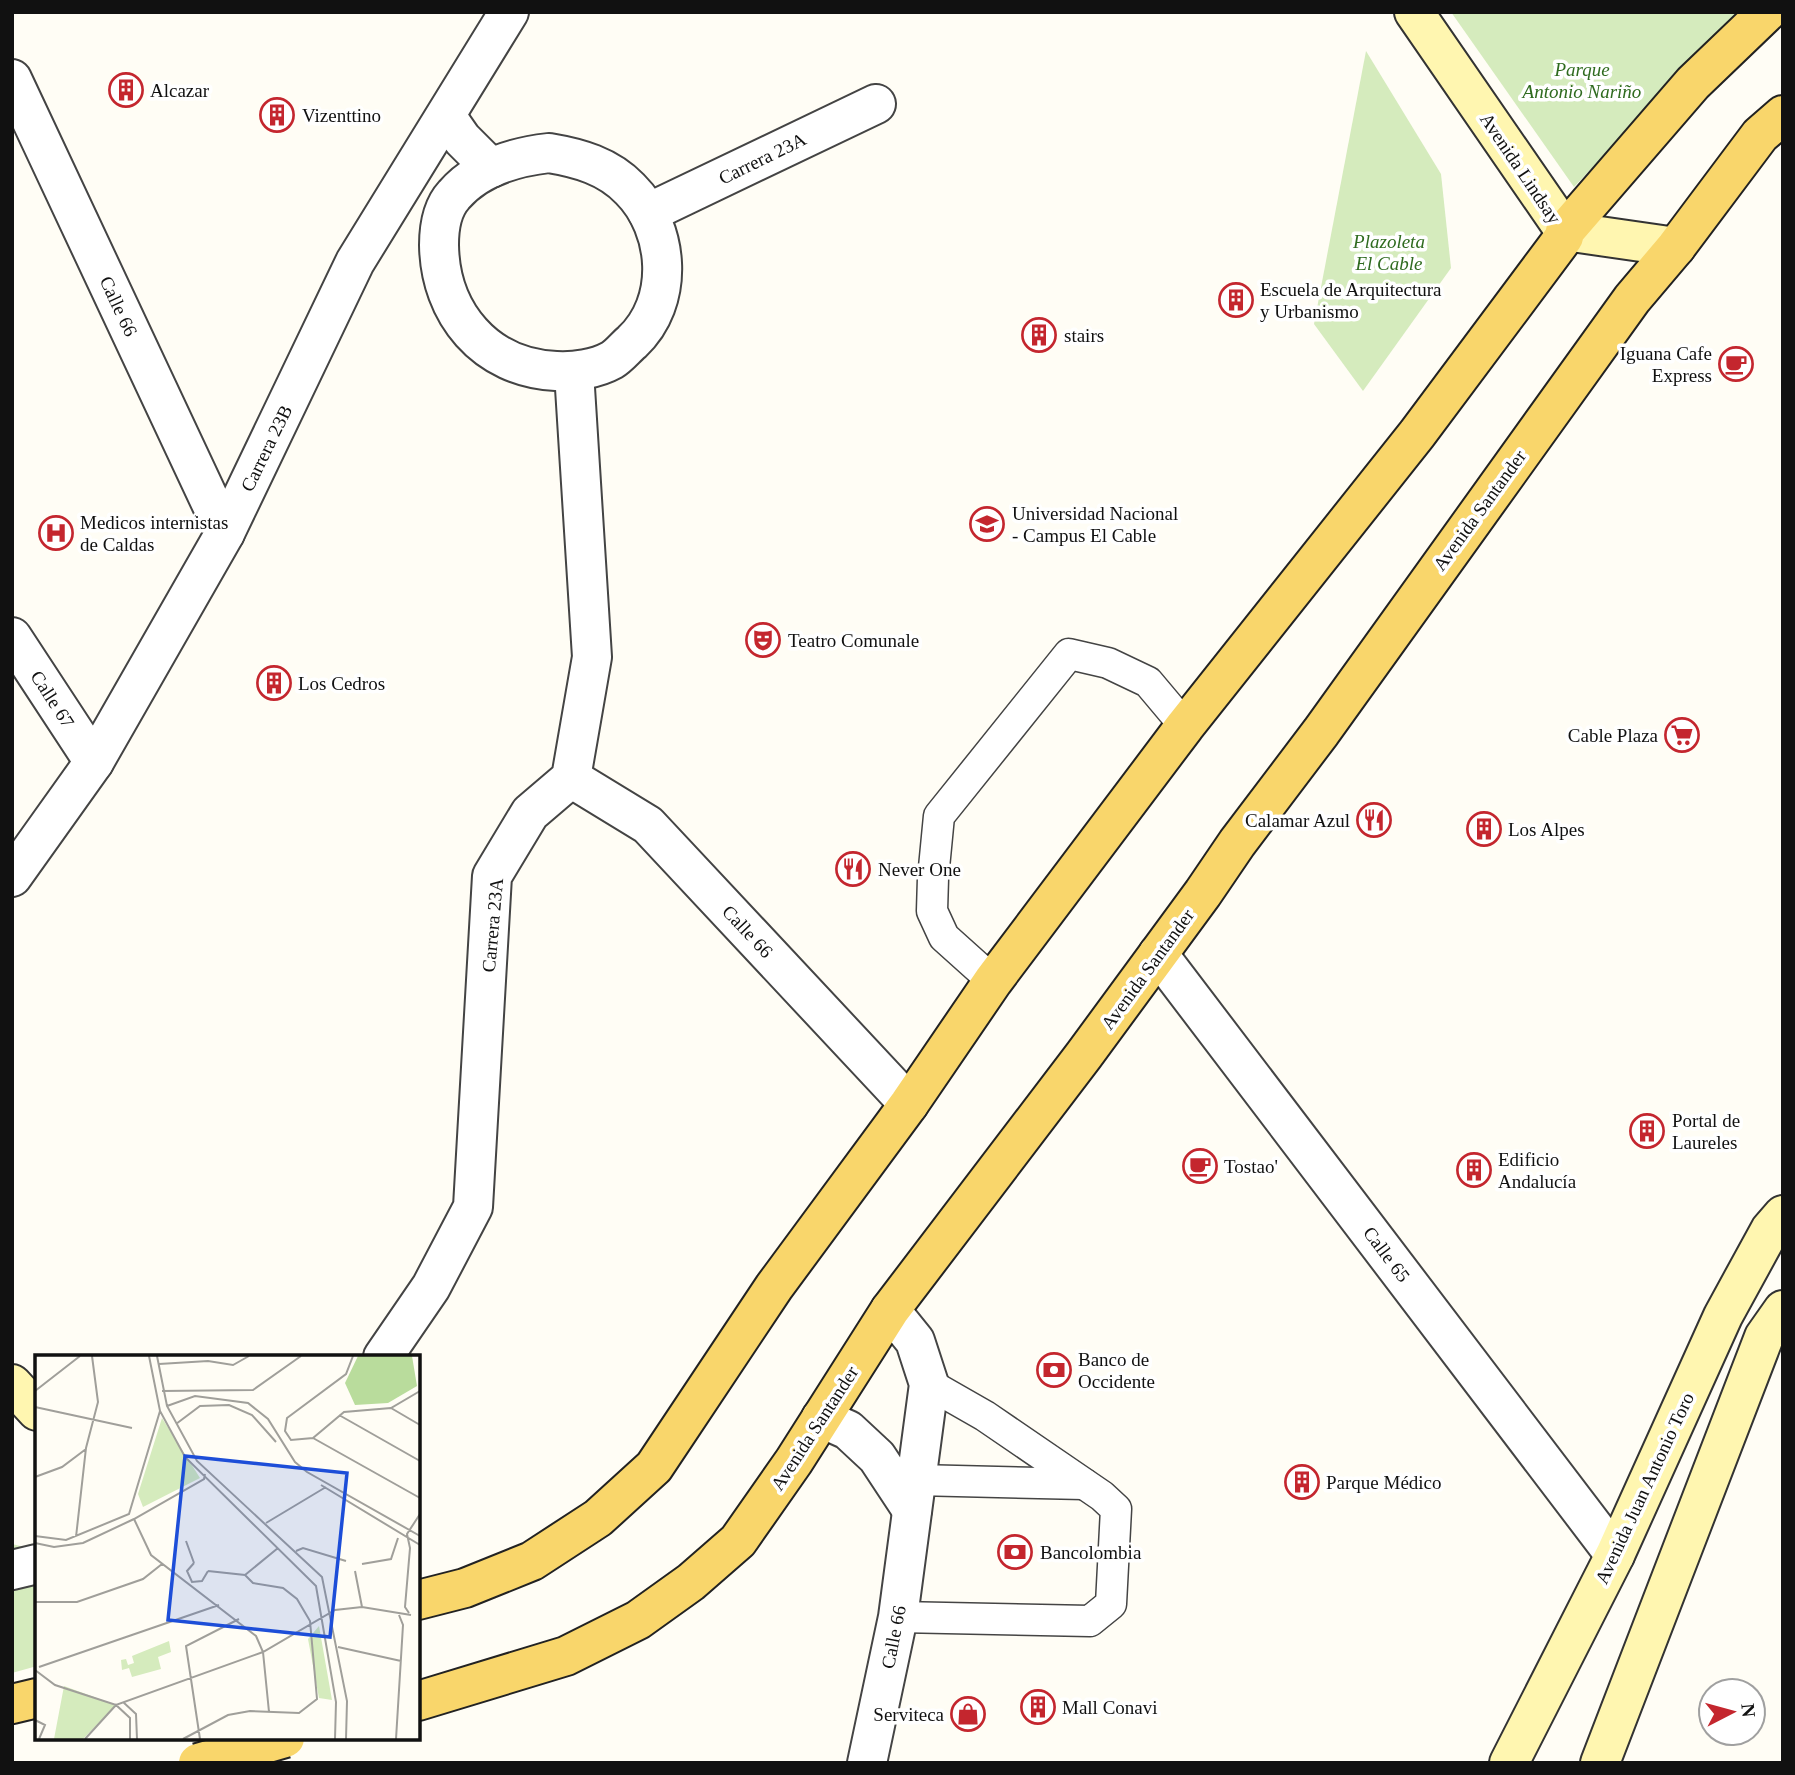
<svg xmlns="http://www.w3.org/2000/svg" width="1795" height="1775" viewBox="0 0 1795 1775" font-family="Georgia,serif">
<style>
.green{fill:#d5ebbd}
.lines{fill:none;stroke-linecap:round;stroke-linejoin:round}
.service-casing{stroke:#444;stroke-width:33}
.minor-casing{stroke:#444;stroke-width:42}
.secondary-casing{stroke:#333;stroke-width:42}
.primary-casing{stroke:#222;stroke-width:42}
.service{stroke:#fff;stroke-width:30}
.minor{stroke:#fff;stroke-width:38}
.secondary{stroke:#fff6b0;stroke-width:38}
.primary{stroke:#f9d66b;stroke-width:38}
.primary-bridge-casing{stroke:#222;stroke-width:42;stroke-linecap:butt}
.primary-bridge{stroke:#f9d66b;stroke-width:38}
.labels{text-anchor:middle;stroke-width:7;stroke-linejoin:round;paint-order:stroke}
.park-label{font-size:19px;font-style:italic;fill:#2f6b1f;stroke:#fff}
.poi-label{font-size:19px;fill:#111;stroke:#fff;text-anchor:start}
.street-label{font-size:19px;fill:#111;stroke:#fff}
.inset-road{fill:none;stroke:#a09f9a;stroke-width:2}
.view{fill:#1d4ed8;fill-opacity:0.15;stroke:#1d4ed8;stroke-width:3.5}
.inset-edge{fill:none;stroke:#111;stroke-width:3.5}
</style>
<rect width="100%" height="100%" fill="#fffdf5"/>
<g class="green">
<path d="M 1451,12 L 1738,12 L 1574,187 Z"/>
<path d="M 1366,51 L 1441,174 L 1451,268 L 1363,391 L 1314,324 Z"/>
<path d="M 12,1544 L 37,1550 L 37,1666 L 12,1673 Z"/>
</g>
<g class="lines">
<g class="service-casing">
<g id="service">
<path d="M 993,981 L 944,937 L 932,911 L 933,878 L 939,816 L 1069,654 L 1108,663 L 1148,682 L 1185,726"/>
<path d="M 916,1480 L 1084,1484"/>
<path d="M 898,1617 L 1090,1621 L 1111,1604 L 1116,1509 L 1102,1496 L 985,1416 L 929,1384"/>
</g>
</g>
<g class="minor-casing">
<g id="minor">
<path d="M 12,79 L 225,533"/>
<path d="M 446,116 L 462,139 L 491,168"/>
<path d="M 549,153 C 579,158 608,166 630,189 C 670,229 675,302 632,342 C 626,347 619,356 612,360 C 596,369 574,372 556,371 C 485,368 440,313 439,245 C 439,228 442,208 454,195 C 478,167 514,157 549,153 Z"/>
<path d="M 648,213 L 876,104"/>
<path d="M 12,637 L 94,762"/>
<path d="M 571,778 L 648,825 L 909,1104"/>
<path d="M 12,877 L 94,762 L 225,533 L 355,262 L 509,12"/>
<path d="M 1158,954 L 1615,1555"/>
<path d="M 383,1357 L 431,1287 L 473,1207 L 492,876 L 530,813 L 571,778 L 592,657 L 574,372"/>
<path d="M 821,1418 L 848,1430 L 877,1457 L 912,1510"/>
<path d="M 12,1570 L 37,1564"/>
<path d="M 867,1763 L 898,1617 L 929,1384 L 915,1341 L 890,1310"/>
</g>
</g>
<g class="secondary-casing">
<g id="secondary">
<path d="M 1414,12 L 1565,231 L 1676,247"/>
<path d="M 12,1384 L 37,1411"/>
<path d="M 1509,1763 L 1615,1555 L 1723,1316 L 1770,1230 L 1783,1215"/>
<path d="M 1600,1763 L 1764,1337 L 1783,1310"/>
</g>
</g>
<g class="primary-casing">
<g id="primary">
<path d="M 418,1600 L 465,1588 L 532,1561 L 598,1518 L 654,1467 L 774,1287 L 909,1104 L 993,981 L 1185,726 L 1417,434 L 1564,237 L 1565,231 L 1693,83 L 1767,12"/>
<path d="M 418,1701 L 566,1656 L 638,1620 L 691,1582 L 738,1541 L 794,1461 L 890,1310 L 1084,1055 L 1203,893 L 1237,843 L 1321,732 L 1632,299 L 1676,247 L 1760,135 L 1783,115"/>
<path d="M 12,1704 L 37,1698"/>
</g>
</g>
<use href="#service" class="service"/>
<use href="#minor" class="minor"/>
<use href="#secondary" class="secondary"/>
<use href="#primary" class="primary"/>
<g class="primary-bridge-casing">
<path id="primary-bridge" d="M 198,1763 L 285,1738"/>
</g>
<use href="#primary-bridge" class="primary-bridge"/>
</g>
<defs>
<g id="building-ring" transform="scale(1.75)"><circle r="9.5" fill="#fff" stroke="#c4262e" stroke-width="1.5"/><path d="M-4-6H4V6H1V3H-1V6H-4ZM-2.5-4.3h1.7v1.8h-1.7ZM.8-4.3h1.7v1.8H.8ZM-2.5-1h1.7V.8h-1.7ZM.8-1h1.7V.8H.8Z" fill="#c4262e"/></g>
<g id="cafe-ring" transform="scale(1.75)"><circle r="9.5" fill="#fff" stroke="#c4262e" stroke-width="1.5"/><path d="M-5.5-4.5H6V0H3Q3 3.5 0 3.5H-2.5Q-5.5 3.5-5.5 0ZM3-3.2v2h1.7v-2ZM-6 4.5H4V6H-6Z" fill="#c4262e"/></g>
<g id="university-ring" transform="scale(1.75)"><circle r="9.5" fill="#fff" stroke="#c4262e" stroke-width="1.5"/><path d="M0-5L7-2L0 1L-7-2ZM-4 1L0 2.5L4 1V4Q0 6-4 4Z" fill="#c4262e"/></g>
<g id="hospital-ring" transform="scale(1.75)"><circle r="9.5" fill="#fff" stroke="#c4262e" stroke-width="1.5"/><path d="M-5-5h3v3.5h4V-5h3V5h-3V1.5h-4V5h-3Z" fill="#c4262e"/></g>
<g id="theatre-ring" transform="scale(1.75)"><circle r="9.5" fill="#fff" stroke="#c4262e" stroke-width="1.5"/><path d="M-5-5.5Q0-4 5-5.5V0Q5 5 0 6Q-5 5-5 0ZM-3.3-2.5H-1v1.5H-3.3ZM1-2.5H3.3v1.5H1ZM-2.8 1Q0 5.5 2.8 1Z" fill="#c4262e"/></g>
<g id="supermarket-ring" transform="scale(1.75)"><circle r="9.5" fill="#fff" stroke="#c4262e" stroke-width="1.5"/><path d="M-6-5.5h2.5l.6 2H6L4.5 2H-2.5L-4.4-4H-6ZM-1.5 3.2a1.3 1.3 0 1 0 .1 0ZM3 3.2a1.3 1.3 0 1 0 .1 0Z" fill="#c4262e"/></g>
<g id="restaurant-ring" transform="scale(1.75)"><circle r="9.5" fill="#fff" stroke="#c4262e" stroke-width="1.5"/><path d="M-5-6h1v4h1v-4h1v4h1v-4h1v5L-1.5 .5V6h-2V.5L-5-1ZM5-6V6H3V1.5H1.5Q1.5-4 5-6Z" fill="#c4262e"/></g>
<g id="bank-ring" transform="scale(1.75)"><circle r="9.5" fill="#fff" stroke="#c4262e" stroke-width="1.5"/><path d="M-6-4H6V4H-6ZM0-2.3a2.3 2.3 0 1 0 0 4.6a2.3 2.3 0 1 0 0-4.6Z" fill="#c4262e"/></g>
<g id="shop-ring" transform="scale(1.75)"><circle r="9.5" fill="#fff" stroke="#c4262e" stroke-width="1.5"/><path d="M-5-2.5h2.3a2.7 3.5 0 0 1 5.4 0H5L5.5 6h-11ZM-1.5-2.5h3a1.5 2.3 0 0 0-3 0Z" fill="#c4262e"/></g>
</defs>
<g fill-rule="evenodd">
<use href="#building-ring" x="126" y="90"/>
<use href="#building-ring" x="277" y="115"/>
<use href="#building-ring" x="1236" y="300"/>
<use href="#building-ring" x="1039" y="335"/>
<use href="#cafe-ring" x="1736" y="364"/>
<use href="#university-ring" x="987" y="524"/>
<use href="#hospital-ring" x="56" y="533"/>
<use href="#theatre-ring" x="763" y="640"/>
<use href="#building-ring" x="274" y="683"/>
<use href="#supermarket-ring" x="1682" y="735"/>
<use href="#restaurant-ring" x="1374" y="820"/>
<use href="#building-ring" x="1484" y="829"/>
<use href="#restaurant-ring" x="853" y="869"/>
<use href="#building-ring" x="1647" y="1131"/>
<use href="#cafe-ring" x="1200" y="1166"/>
<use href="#building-ring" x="1474" y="1170"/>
<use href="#bank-ring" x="1054" y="1370"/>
<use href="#building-ring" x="1302" y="1482"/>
<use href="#bank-ring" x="1015" y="1552"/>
<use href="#building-ring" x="1038" y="1707"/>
<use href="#shop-ring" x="968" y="1714"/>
</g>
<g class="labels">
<g class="park-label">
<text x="1582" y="76">Parque<tspan x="1582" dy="22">Antonio Nariño</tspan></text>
<text x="1389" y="248">Plazoleta<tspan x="1389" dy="22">El Cable</tspan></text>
</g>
<g class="poi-label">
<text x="150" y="97">Alcazar</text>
<text x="302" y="122">Vizenttino</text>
<text x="1260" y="296">Escuela de Arquitectura<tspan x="1260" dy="22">y Urbanismo</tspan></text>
<text x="1064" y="342">stairs</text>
<text x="1712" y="360" text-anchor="end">Iguana Cafe<tspan x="1712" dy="22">Express</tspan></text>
<text x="1012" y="520">Universidad Nacional<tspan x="1012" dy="22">- Campus El Cable</tspan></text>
<text x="80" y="529">Medicos internistas<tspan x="80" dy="22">de Caldas</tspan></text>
<text x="788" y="647">Teatro Comunale</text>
<text x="298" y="690">Los Cedros</text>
<text x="1658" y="742" text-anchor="end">Cable Plaza</text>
<text x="1350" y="827" text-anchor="end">Calamar Azul</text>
<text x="1508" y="836">Los Alpes</text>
<text x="878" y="876">Never One</text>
<text x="1672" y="1127">Portal de<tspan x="1672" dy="22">Laureles</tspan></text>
<text x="1498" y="1166">Edificio<tspan x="1498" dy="22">Andalucía</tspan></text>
<text x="1224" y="1173">Tostao'</text>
<text x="1078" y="1366">Banco de<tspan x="1078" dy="22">Occidente</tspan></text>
<text x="1326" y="1489">Parque Médico</text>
<text x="1040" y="1559">Bancolombia</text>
<text x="1062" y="1714">Mall Conavi</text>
<text x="944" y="1721" text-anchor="end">Serviteca</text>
</g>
<g class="street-label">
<text transform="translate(762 158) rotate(-26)" y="7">Carrera 23A</text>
<text transform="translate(1521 168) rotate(56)" y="7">Avenida Lindsay</text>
<text transform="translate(119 306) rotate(65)" y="7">Calle 66</text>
<text transform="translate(266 448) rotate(-64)" y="7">Carrera 23B</text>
<text transform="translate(1479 510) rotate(-54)" y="7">Avenida Santander</text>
<text transform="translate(53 699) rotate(57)" y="7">Calle 67</text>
<text transform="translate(492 925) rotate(-85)" y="7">Carrera 23A</text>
<text transform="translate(748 931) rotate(47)" y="7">Calle 66</text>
<text transform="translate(1147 969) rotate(-54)" y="7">Avenida Santander</text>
<text transform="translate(1387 1254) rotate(53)" y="7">Calle 65</text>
<text transform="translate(814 1428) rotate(-57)" y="7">Avenida Santander</text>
<text transform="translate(1644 1488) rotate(-65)" y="7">Avenida Juan Antonio Toro</text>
<text transform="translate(893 1637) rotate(-79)" y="7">Calle 66</text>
</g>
</g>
<g transform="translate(35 1355)">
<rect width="385" height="385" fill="#fffdf5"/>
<path d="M 127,63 L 165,123 L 108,152 L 103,139 ZM 284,271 L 297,345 L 284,343 L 273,284 ZM 134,286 L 136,297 L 123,302 L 126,314 L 97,322 L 94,313 L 87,315 L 86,305 L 91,304 L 93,310 L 99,308 L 97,301 ZM 29,331 L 81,350 L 48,384 L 19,384 Z" fill="#d5ebbd"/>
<path d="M 323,1 L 377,1 L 382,31 L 353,48 L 320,50 L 310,28 Z" fill="#b9dc9c"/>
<path class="inset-road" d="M 114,1 L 125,56 L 150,102 L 281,231 L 301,347 L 300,384M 122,1 L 132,51 L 162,106 L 287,222 L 312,346 L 311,384M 318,1 L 311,19 L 252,63 L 250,76 L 256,85 L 278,83 L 309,57 L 356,53 L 385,36M 124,9 L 173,6 L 198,10 L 214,1M 0,36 L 45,1M 127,36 L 218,35 L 266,1M 132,51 L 160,41 L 213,48 L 233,64 L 260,107 L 272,117 L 385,181M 0,52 L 97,73M 356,53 L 385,70M 304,60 L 385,106M 141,69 L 165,51 L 194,50 L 217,60 L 241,87M 278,83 L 385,143M 0,122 L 27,112 L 51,94M 286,130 L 385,190M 99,164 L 116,200 L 221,281 L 228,297 L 234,357M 231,168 L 291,132M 0,181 L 31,185 L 94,159 L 125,56M 41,182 L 51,93 L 63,47 L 57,1M 151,186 L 159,208M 0,188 L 19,192 L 48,188 L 99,164 L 169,124 L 170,119M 261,196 L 268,193 L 311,206M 159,208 L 152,216 L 157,227 L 167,226 L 173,216M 327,209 L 356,204 L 363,183M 320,216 L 327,252M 210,220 L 243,193M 0,247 L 42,247 L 108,224 L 127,209M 374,258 L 370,252 L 375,193 L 372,179 L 385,159M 303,292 L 366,306M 4,312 L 184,250M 0,315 L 20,330 L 81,350 L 228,297 L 300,255 L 327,252 L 376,260M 88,347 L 101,359 L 102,384M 0,365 L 10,370 L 4,384M 50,384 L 81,350 L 95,363 L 95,384M 148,384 L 193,360 L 215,356 L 264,358 L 282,344 L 275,266 L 262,244 L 248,233 L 218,228 L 210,220 L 173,216M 165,384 L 151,291 L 204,264M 361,384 L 368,270 L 364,260"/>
<path class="view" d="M 150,101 L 312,118 L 295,282 L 133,265 Z"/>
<rect width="385" height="385" class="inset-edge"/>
</g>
<rect width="1795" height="1775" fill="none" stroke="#111111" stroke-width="28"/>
<g transform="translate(1732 1712) rotate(84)"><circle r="33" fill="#ffffff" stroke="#a0a0a0" stroke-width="2"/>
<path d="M0-5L12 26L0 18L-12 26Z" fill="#c4262e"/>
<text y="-10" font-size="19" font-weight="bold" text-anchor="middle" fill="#111111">N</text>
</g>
</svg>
